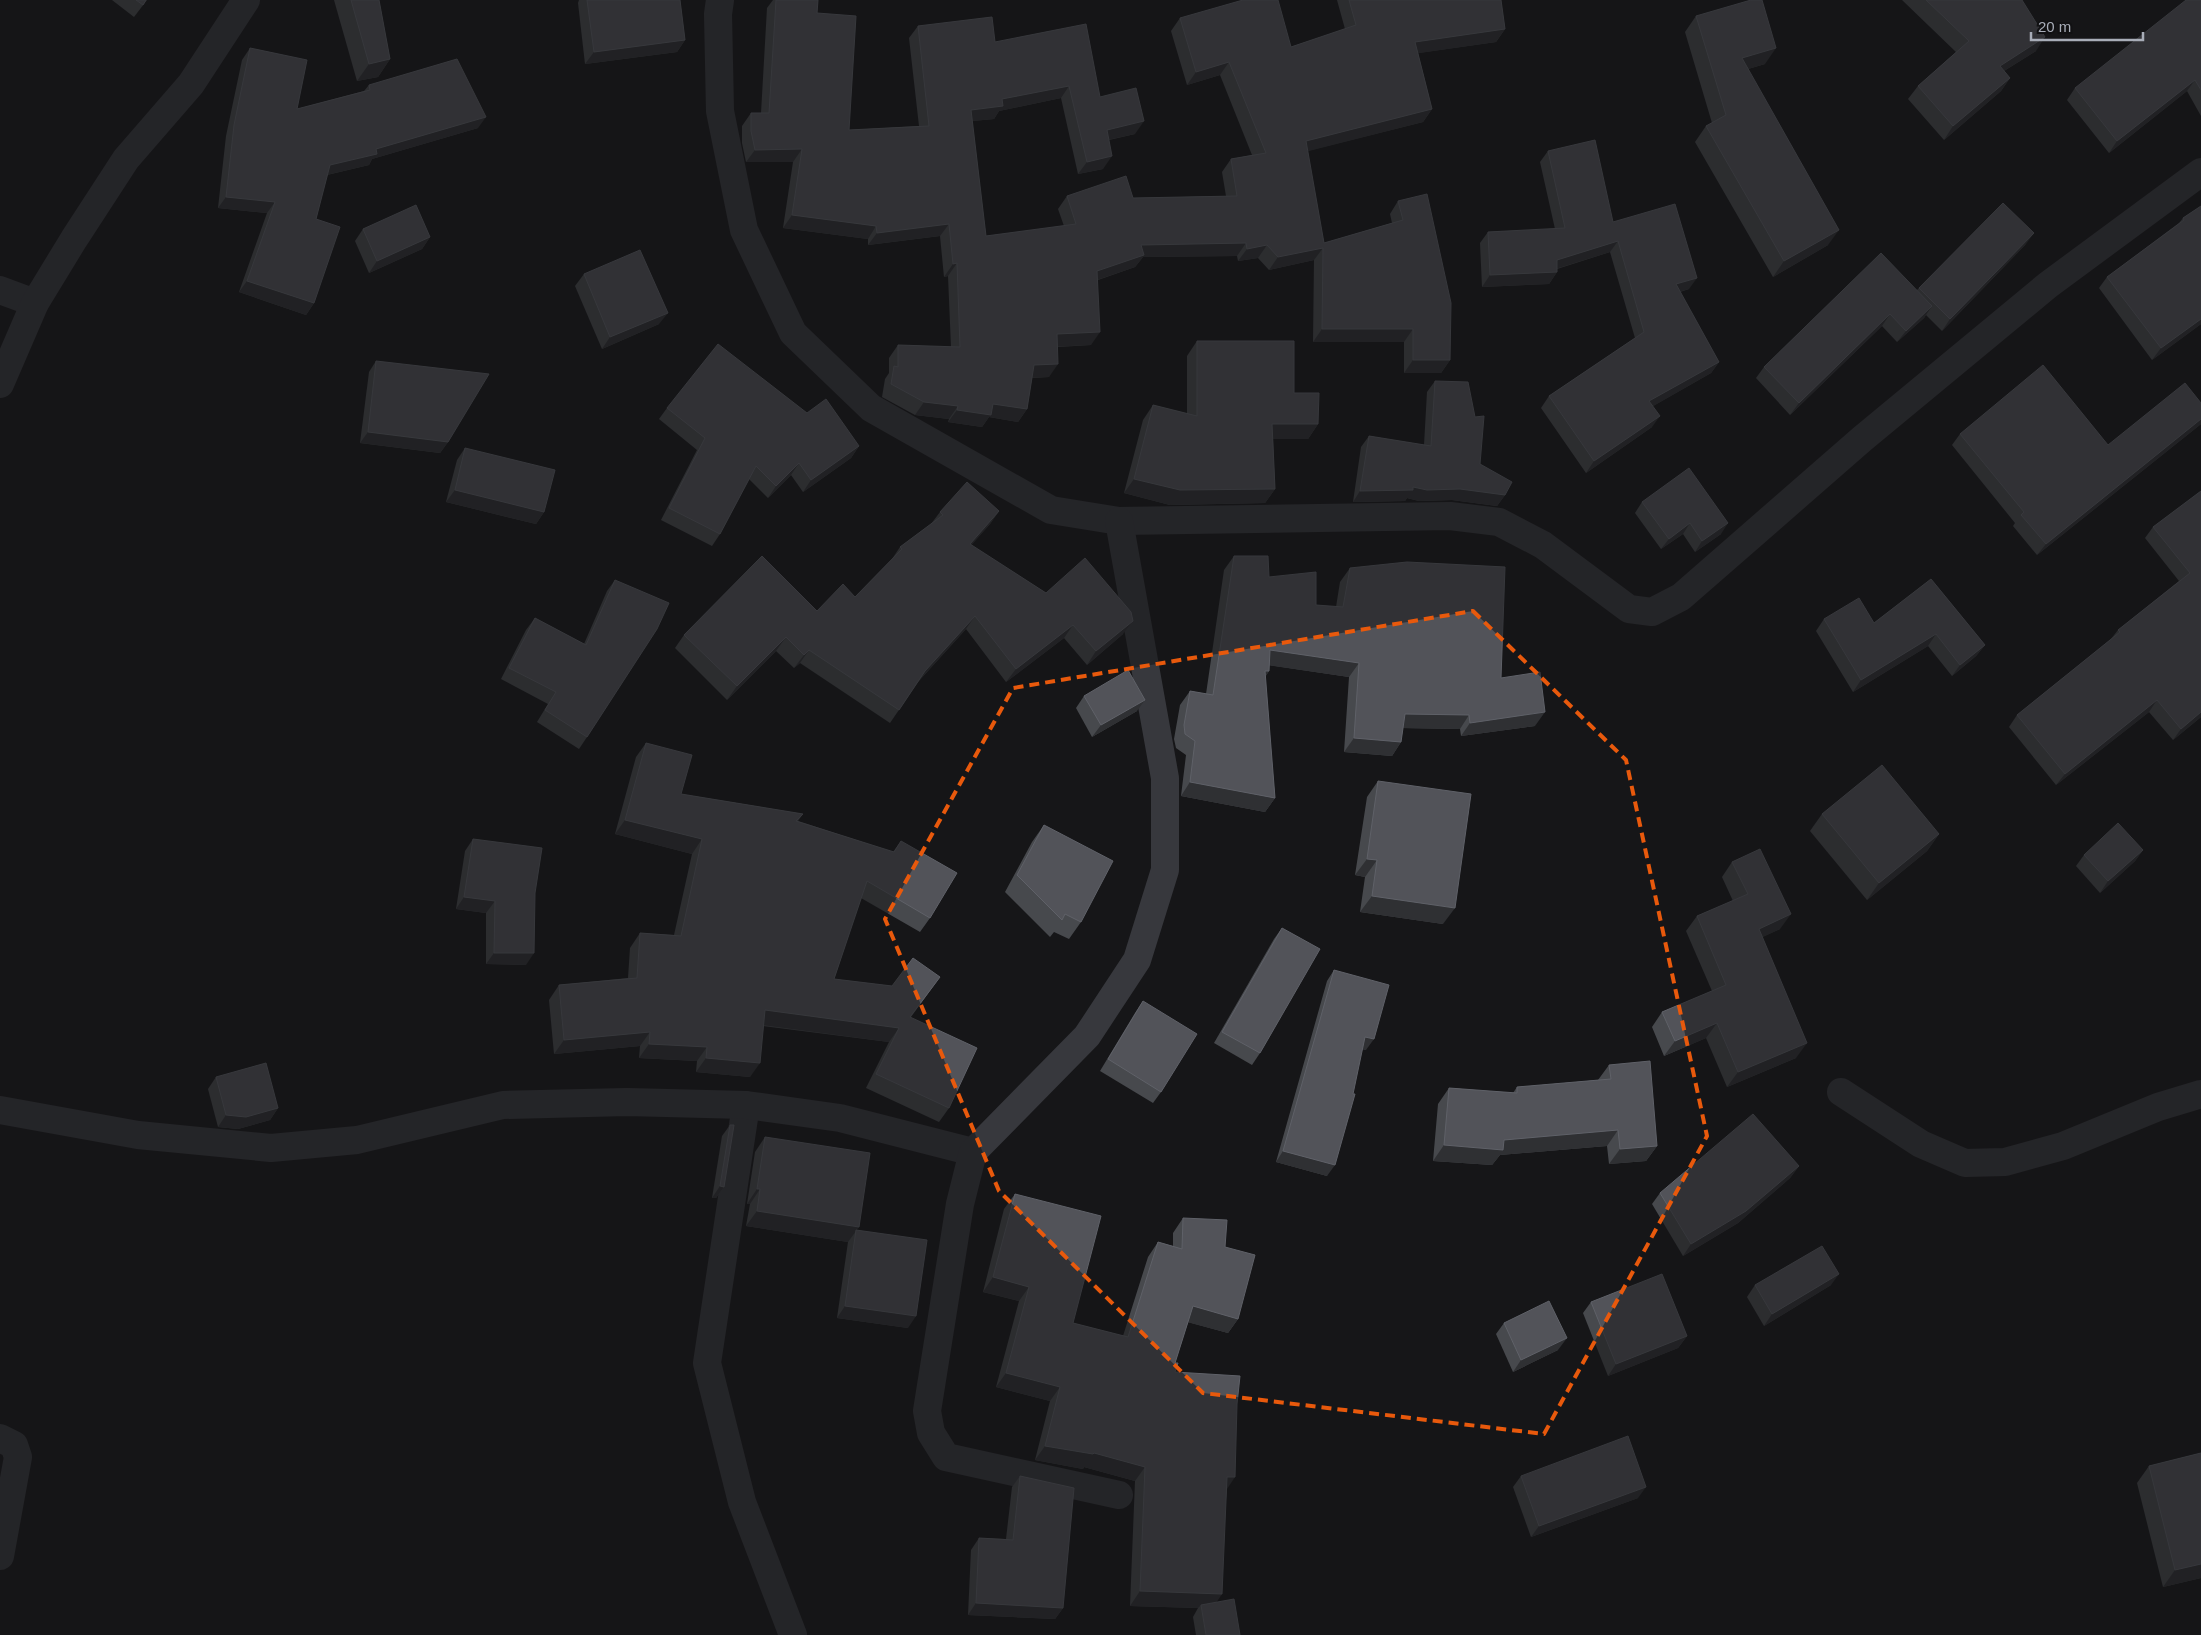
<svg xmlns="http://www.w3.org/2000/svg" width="2201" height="1635" viewBox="0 0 2201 1635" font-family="Helvetica,sans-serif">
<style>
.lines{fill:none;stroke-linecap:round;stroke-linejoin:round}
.minor{stroke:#37383d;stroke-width:28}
.wall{fill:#47494d}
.shaded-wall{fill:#2f3033}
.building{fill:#525359;stroke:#5f6168}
.marked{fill:none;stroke:#e8590c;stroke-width:4;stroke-dasharray:10 6;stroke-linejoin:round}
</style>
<rect width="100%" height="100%" fill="#161618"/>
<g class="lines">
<g class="minor">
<path d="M 720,0 L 718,14 L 720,111 L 744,230 L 793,333 L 871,408 L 1051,510 L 1119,521 L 1450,516 L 1499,522 L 1543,545 L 1629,609 L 1652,612 L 1681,597 L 1862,439 L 2048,285 L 2201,172"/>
<path d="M 0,290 L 35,303"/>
<path d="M 0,384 L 35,303 L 74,239 L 126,159 L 191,84 L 246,0"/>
<path d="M 1841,1092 L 1921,1144 L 1965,1163 L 2005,1162 L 2063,1146 L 2158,1107 L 2201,1094"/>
<path d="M 746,1105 L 707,1363 L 742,1502 L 793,1635"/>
<path d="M 0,1110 L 138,1135 L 271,1148 L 357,1140 L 503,1105 L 627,1102 L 746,1105 L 840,1118 L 973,1152"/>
<path d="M 0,1438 L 14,1445 L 18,1457 L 0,1556"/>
<path d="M 1119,1495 L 946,1457 L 931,1433 L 927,1411 L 960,1204 L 973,1152 L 1087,1036 L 1137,960 L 1165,870 L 1165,778 L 1119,521"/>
</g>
</g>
<g class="wall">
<path d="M 112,0 L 147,0 L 134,17 Z"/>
<path d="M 334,0 L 379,0 L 390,59 L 378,77 L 357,81 Z"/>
<path d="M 579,0 L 680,0 L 685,40 L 677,52 L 585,64 L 578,3 Z"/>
<path d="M 773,0 L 818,0 L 817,13 L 849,130 L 919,126 L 909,38 L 918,26 L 995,42 L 1100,97 L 1135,134 L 1109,140 L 1103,169 L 1078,174 L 1061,98 L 999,111 L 994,119 L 972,121 L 986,236 L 1064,226 L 1058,209 L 1067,196 L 1133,198 L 1226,196 L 1222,172 L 1231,159 L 1252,155 L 1220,75 L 1187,85 L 1171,31 L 1180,18 L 1291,47 L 1345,29 L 1337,0 L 1501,0 L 1505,29 L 1496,42 L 1418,53 L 1432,109 L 1423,122 L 1307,151 L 1324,243 L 1392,223 L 1390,214 L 1398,201 L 1450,360 L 1441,373 L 1404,373 L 1404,342 L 1313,342 L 1314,260 L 1269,270 L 1258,258 L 1238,261 L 1237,256 L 1143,257 L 1135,267 L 1098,280 L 1091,345 L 1058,347 L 1049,377 L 1032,378 L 1027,409 L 1018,422 L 989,417 L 982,427 L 948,422 L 949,419 L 915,415 L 882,397 L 885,379 L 889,373 L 889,358 L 898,345 L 951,347 L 948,276 L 944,277 L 940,236 L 868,245 L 868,239 L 783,228 L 793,162 L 746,162 L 742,143 L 742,126 L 751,113 L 761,113 L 767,8 Z"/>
<path d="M 1902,0 L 2022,0 L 2036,51 L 2004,71 L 2010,78 L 2001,91 L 1944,140 L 1908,99 L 1918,86 L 1956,52 Z"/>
<path d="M 2201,0 L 2201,116 L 2187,91 L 2109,153 L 2067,100 L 2075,88 Z"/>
<path d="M 1696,16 L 1765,64 L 1748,69 L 1828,245 L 1773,277 L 1695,142 L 1706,126 L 1712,123 L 1685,32 Z"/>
<path d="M 250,48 L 297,109 L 364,91 L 369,85 L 478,128 L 372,159 L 369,165 L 327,175 L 316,219 L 314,303 L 306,315 L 239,292 L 267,213 L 218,208 L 226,136 L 242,60 Z"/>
<path d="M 1548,151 L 1613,222 L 1689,289 L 1680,292 L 1719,362 L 1711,373 L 1653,406 L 1652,427 L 1586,473 L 1541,408 L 1549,396 L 1635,338 L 1610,252 L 1557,269 L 1557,272 L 1549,284 L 1482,287 L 1480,243 L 1488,232 L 1555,229 L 1540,162 Z"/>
<path d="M 2201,206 L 2201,324 L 2152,360 L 2099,288 L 2107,277 L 2179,223 L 2183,218 Z"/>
<path d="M 363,229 L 430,237 L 422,249 L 369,273 L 355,241 Z"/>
<path d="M 2026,244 L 1942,331 L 1926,315 L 1924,318 L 1897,342 L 1882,326 L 1790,415 L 1756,378 L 1764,367 L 1917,290 L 1919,288 Z"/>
<path d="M 584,274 L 659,324 L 602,349 L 575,286 Z"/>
<path d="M 1197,341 L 1294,393 L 1318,424 L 1308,439 L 1273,439 L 1275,489 L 1265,503 L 1170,505 L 1124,493 L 1143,420 L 1153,405 L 1187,414 L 1187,356 Z"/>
<path d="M 376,361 L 448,442 L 440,453 L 360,443 L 369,372 Z"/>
<path d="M 1435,381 L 1480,464 L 1505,495 L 1497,506 L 1452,500 L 1419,501 L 1407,498 L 1405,501 L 1353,502 L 1361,447 L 1369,436 L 1424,445 L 1427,392 Z"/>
<path d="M 2201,403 L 2201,424 L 2037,555 L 2013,526 L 2015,523 L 1952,445 L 1960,434 L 2108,445 Z"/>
<path d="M 667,408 L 807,413 L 859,446 L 851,458 L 803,492 L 791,475 L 768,498 L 749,479 L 720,534 L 712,546 L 661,520 L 697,450 L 659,419 Z"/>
<path d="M 465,448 L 544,512 L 536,524 L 446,502 L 457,460 Z"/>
<path d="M 2201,491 L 2201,717 L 2173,740 L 2149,712 L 2056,785 L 2009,727 L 2017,715 L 2111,639 L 2118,630 L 2179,581 L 2145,538 L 2153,527 Z"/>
<path d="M 1642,502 L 1721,534 L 1695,552 L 1683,534 L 1661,549 L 1635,513 Z"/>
<path d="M 999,511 L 990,524 L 971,545 L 1046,593 L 1123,634 L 1087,665 L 1064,638 L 1006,682 L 966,629 L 918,682 L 890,723 L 800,663 L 794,668 L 776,651 L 727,700 L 675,648 L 684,635 L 817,611 L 855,597 L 892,559 L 900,547 L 931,524 L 940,512 Z"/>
<path d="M 1234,556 L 1316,605 L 1336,607 L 1340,582 L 1350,568 L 1501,678 L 1535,726 L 1461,736 L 1460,729 L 1403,728 L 1401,742 L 1392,756 L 1344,752 L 1349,677 L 1269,665 L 1269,671 L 1265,677 L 1275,798 L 1265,812 L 1181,796 L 1186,755 L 1176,748 L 1174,739 L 1180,705 L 1190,691 L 1206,694 L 1224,570 Z"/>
<path d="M 1931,579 L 1985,645 L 1976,656 L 1952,676 L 1928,646 L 1853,692 L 1816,631 L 1824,619 L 1874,623 Z"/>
<path d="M 615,580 L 587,737 L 579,749 L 537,722 L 548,704 L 501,679 L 526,630 L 535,618 L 584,644 L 607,591 Z"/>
<path d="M 1084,696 L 1137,711 L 1092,737 L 1076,708 Z"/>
<path d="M 646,743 L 681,794 L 803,814 L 798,821 L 893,852 L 901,841 L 930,918 L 920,932 L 861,898 L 834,979 L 892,986 L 940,977 L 911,1017 L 949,1108 L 939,1122 L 866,1088 L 889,1042 L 763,1026 L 750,1077 L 696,1072 L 697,1061 L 639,1058 L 640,1046 L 554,1054 L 549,1000 L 559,985 L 628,978 L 630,948 L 640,933 L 674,935 L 692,854 L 615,834 L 636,757 Z"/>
<path d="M 1378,781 L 1443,924 L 1360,912 L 1365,877 L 1355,875 L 1367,797 Z"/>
<path d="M 1822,814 L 1939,834 L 1927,851 L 1867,900 L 1810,831 Z"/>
<path d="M 1044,825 L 1081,922 L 1069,939 L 1054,932 L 1050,937 L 1005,892 L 1032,842 Z"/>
<path d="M 473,839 L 526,965 L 486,964 L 486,913 L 456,909 L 465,851 Z"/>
<path d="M 2143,850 L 2135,861 L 2100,893 L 2076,866 L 2084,855 Z"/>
<path d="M 1732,862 L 1780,929 L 1762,937 L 1796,1058 L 1727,1087 L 1706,1038 L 1664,1056 L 1652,1027 L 1662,1012 L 1712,991 L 1686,931 L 1697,916 L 1733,901 L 1722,877 Z"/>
<path d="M 1282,928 L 1260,1053 L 1252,1065 L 1214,1043 L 1274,939 Z"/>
<path d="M 1334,970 L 1366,1050 L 1362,1049 L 1327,1176 L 1276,1162 L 1327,981 Z"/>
<path d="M 1143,1001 L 1161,1092 L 1153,1103 L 1100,1071 L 1135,1013 Z"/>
<path d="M 1609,1065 L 1657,1146 L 1646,1161 L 1609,1164 L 1607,1146 L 1500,1155 L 1492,1165 L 1433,1161 L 1438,1104 L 1449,1088 L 1513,1093 L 1517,1087 L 1598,1080 Z"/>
<path d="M 216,1077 L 278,1108 L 270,1120 L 238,1129 L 218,1127 L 208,1089 Z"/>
<path d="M 730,1125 L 724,1187 L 716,1198 L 712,1198 L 722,1136 Z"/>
<path d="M 765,1137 L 856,1230 L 908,1328 L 837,1318 L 848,1242 L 746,1226 L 750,1204 L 747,1204 L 755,1152 Z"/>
<path d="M 1799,1166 L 1790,1178 L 1738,1223 L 1683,1256 L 1652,1204 L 1660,1193 Z"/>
<path d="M 1015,1194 L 1073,1323 L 1123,1336 L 1148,1257 L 1158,1242 L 1173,1246 L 1173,1233 L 1183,1218 L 1225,1247 L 1238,1319 L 1228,1333 L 1188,1322 L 1175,1363 L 1175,1372 L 1227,1489 L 1216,1603 L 1240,1635 L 1196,1635 L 1193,1617 L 1198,1608 L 1130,1606 L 1135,1481 L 1084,1467 L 1083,1469 L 1035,1460 L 1050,1401 L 996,1387 L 1019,1301 L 983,1292 L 1004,1209 Z"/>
<path d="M 1755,1285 L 1831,1285 L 1764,1326 L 1747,1297 Z"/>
<path d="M 1591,1302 L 1687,1336 L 1678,1348 L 1608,1376 L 1583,1313 Z"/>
<path d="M 1504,1323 L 1558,1350 L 1513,1372 L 1496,1334 Z"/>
<path d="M 2201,1453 L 2201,1578 L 2163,1587 L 2137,1483 L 2149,1466 Z"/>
<path d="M 1020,1476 L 1063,1608 L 1055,1619 L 968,1615 L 971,1550 L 979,1538 L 1006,1539 L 1012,1487 Z"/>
<path d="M 1521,1476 L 1638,1498 L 1531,1537 L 1513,1487 Z"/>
</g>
<g class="shaded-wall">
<path d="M 1505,29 L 1496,42 L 1406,55 L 1415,42 Z"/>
<path d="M 2045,37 L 2036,51 L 1991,79 L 2000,66 Z"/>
<path d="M 685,40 L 677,52 L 585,64 L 594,52 Z"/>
<path d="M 1776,48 L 1765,64 L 1731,74 L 1742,58 Z"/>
<path d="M 390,59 L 378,77 L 357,81 L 369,64 Z"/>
<path d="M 1229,62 L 1220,75 L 1187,85 L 1196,72 Z"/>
<path d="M 2010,78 L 2001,91 L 1944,140 L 1953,126 Z"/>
<path d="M 2195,80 L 2187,91 L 2109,153 L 2117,141 Z"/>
<path d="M 1069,86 L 1061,98 L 999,111 L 994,119 L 962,122 L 971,110 L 1002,99 Z"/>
<path d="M 1432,109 L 1423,122 L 1297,154 L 1306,141 Z"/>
<path d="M 486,117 L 478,128 L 372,159 L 369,165 L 322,176 L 330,165 L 376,149 Z"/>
<path d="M 1144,121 L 1135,134 L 1098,142 L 1107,130 Z"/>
<path d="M 802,149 L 793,162 L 746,162 L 755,150 Z"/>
<path d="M 1112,156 L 1103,169 L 1078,174 L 1087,162 Z"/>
<path d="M 226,197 L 275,202 L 267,213 L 218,208 Z"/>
<path d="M 792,215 L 876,226 L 868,239 L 783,228 Z"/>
<path d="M 949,224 L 940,236 L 868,245 L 877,233 Z"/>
<path d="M 1839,230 L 1828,245 L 1773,277 L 1784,261 Z"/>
<path d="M 2034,233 L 2026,244 L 1942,331 L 1950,319 Z"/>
<path d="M 430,237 L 422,249 L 369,273 L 377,261 Z"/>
<path d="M 1618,241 L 1610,252 L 1549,271 L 1557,260 Z"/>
<path d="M 1246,243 L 1237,256 L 1143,257 L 1135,267 L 1088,283 L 1097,271 L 1141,245 Z"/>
<path d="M 1267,245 L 1258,258 L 1238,261 L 1247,249 Z"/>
<path d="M 1323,248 L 1314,260 L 1269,270 L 1278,257 Z"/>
<path d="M 957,263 L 948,276 L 944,277 L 953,264 Z"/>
<path d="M 1557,272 L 1549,284 L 1482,287 L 1490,275 Z"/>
<path d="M 1697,278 L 1689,289 L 1668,295 L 1676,284 Z"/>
<path d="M 247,281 L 314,303 L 306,315 L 239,292 Z"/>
<path d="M 1932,306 L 1924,318 L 1897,342 L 1906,331 Z"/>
<path d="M 668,313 L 659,324 L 602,349 L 610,337 Z"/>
<path d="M 1890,314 L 1882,326 L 1790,415 L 1799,403 Z"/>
<path d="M 2201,319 L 2201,324 L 2152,360 L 2161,348 Z"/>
<path d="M 1322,329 L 1413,329 L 1404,342 L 1313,342 Z"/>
<path d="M 1100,332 L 1091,345 L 1049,347 L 1057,334 Z"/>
<path d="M 1413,360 L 1450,360 L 1441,373 L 1404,373 Z"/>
<path d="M 1719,362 L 1711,373 L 1641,413 L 1649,401 Z"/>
<path d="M 1058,364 L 1049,377 L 1025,378 L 1034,365 Z"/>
<path d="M 924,402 L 958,406 L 949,419 L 915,415 Z"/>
<path d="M 993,404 L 1027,409 L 1018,422 L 989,417 L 982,427 L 948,422 L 957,410 Z"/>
<path d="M 1660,416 L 1652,427 L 1586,473 L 1594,461 Z"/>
<path d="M 2201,419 L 2201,424 L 2037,555 L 2046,544 Z"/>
<path d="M 1272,424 L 1318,424 L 1308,439 L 1262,439 Z"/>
<path d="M 368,432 L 448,442 L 440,453 L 360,443 Z"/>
<path d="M 859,446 L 851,458 L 803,492 L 811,480 Z"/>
<path d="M 799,463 L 791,475 L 768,498 L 776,486 Z"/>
<path d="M 1134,479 L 1275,489 L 1265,503 L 1170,505 L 1124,493 Z"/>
<path d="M 1413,487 L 1460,489 L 1505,495 L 1497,506 L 1452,500 L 1419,501 L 1407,498 L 1405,501 L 1353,502 L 1360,491 Z"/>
<path d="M 455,490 L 544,512 L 536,524 L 446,502 Z"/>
<path d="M 999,511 L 990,524 L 961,557 L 970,544 Z"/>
<path d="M 1690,523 L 1683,534 L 1661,549 L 1669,539 Z"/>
<path d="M 1728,523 L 1721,534 L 1695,552 L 1702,541 Z"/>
<path d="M 975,616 L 966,629 L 916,684 L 925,671 Z"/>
<path d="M 1133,621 L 1123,634 L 1087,665 L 1096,651 Z"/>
<path d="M 1073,625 L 1064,638 L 1006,682 L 1016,669 Z"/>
<path d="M 1936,634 L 1928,646 L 1853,692 L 1861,680 Z"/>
<path d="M 786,637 L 776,651 L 727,700 L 737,686 Z"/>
<path d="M 1985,645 L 1976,656 L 1952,676 L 1960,665 Z"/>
<path d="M 809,650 L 800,663 L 794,668 L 804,655 Z"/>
<path d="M 1270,650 L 1359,663 L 1349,677 L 1260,664 Z"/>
<path d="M 1265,671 L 1269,671 L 1260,685 Z"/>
<path d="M 1145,700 L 1137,711 L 1092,737 L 1101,725 Z"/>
<path d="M 2157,700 L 2149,712 L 2056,785 L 2065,774 Z"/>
<path d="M 1545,712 L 1535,726 L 1461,736 L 1470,723 Z"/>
<path d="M 2201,712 L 2201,717 L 2173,740 L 2181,729 Z"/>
<path d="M 1405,714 L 1469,715 L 1460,729 L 1396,728 Z"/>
<path d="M 1354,738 L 1401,742 L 1392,756 L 1344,752 Z"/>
<path d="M 1190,782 L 1275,798 L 1265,812 L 1181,796 Z"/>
<path d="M 625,820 L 702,839 L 692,854 L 615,834 Z"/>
<path d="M 1939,834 L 1927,851 L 1867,900 L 1879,883 Z"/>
<path d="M 2143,850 L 2135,861 L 2100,893 L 2108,881 Z"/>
<path d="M 1367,859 L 1377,860 L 1365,877 L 1355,875 Z"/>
<path d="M 1372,896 L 1455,908 L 1443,924 L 1360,912 Z"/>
<path d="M 464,897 L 495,901 L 486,913 L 456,909 Z"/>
<path d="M 1791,914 L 1780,929 L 1748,944 L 1759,929 Z"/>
<path d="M 494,953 L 534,953 L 526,965 L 486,964 Z"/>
<path d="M 765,1010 L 899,1028 L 889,1042 L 755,1024 Z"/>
<path d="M 1717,1023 L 1706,1038 L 1664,1056 L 1675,1041 Z"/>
<path d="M 650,1032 L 640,1046 L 554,1054 L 564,1040 Z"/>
<path d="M 1365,1037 L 1374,1039 L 1366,1050 L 1357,1048 Z"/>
<path d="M 1807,1043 L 1796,1058 L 1727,1087 L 1738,1072 Z"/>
<path d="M 649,1044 L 707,1047 L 697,1061 L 639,1058 Z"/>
<path d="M 706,1058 L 760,1063 L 750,1077 L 696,1072 Z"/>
<path d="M 278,1108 L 270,1120 L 238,1129 L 218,1127 L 226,1115 Z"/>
<path d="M 1618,1130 L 1607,1146 L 1500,1155 L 1492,1165 L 1433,1161 L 1444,1145 Z"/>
<path d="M 1657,1146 L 1646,1161 L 1609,1164 L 1620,1149 Z"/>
<path d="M 1283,1151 L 1335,1165 L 1327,1176 L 1276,1162 Z"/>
<path d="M 1799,1166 L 1790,1178 L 1738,1223 L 1683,1256 L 1691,1244 Z"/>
<path d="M 720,1186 L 724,1187 L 716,1198 L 712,1198 Z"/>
<path d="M 757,1189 L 760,1189 L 750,1204 L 747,1204 Z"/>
<path d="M 757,1211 L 859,1227 L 848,1242 L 746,1226 Z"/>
<path d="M 1839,1274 L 1831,1285 L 1764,1326 L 1772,1314 Z"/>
<path d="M 993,1277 L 1029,1287 L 1019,1301 L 983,1292 Z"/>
<path d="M 845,1306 L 916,1316 L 908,1328 L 837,1318 Z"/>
<path d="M 1193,1306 L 1238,1319 L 1228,1333 L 1183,1321 Z"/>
<path d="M 1687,1336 L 1678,1348 L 1608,1376 L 1616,1364 Z"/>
<path d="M 1567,1338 L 1558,1350 L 1513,1372 L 1521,1360 Z"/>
<path d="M 1006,1373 L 1060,1387 L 1050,1401 L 996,1387 Z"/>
<path d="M 1045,1446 L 1094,1453 L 1145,1467 L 1135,1481 L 1084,1467 L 1083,1469 L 1035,1460 Z"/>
<path d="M 1227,1477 L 1235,1477 L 1225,1492 Z"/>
<path d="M 1646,1487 L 1638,1498 L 1531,1537 L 1539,1526 Z"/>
<path d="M 2201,1564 L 2201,1578 L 2163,1587 L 2175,1570 Z"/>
<path d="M 1140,1591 L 1222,1594 L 1212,1609 L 1201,1605 L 1198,1608 L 1130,1606 Z"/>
<path d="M 976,1603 L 1063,1608 L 1055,1619 L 968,1615 Z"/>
</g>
<g class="building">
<path d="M 136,0 L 146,0 L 143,5 Z"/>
<path d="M 351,0 L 379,0 L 390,59 L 369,64 Z"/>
<path d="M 587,0 L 680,0 L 685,40 L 594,52 Z"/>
<path d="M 776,0 L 818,0 L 817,13 L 856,16 L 849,130 L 929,126 L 918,26 L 992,17 L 995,42 L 1086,24 L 1100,97 L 1136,88 L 1144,121 L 1107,130 L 1112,156 L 1087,162 L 1069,86 L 1002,99 L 1003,106 L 971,110 L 986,236 L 1076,224 L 1067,196 L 1126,176 L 1133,198 L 1237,196 L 1231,159 L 1266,153 L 1229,62 L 1196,72 L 1180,18 L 1243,0 L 1278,0 L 1291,47 L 1356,25 L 1349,0 L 1501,0 L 1505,29 L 1415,42 L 1432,109 L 1306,141 L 1324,243 L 1403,220 L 1398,201 L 1427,194 L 1451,303 L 1450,360 L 1413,360 L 1413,329 L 1322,329 L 1323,248 L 1278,257 L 1267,245 L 1247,249 L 1246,243 L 1141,245 L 1144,255 L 1097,271 L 1100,332 L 1057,334 L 1058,364 L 1034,365 L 1027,409 L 993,404 L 991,415 L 957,410 L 958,406 L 924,402 L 891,384 L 894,366 L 898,367 L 898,345 L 960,347 L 957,263 L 953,264 L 949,224 L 877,233 L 876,226 L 792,215 L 802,149 L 755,150 L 751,131 L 751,113 L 769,113 Z"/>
<path d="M 1751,0 L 1762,0 L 1776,48 L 1742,58 L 1839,230 L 1784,261 L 1706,126 L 1726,115 L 1696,16 Z"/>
<path d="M 1926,0 L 2022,0 L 2045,37 L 2000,66 L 2010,78 L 1953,126 L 1918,86 L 1969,41 Z"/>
<path d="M 2186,0 L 2201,0 L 2201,90 L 2195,80 L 2117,141 L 2075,88 Z"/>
<path d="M 250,48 L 307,60 L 297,109 L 370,90 L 369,85 L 457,59 L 486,117 L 376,149 L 377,154 L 330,165 L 316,219 L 340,227 L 314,303 L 247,281 L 275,202 L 226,197 L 234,125 Z"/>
<path d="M 1595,140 L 1613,222 L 1675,204 L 1697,278 L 1676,284 L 1719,362 L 1649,401 L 1660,416 L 1594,461 L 1549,396 L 1644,332 L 1618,241 L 1557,260 L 1557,272 L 1490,275 L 1488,232 L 1565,228 L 1548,151 Z"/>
<path d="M 2003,203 L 2034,233 L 1950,319 L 1919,288 Z"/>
<path d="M 416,205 L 430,237 L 377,261 L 363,229 Z"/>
<path d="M 2201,206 L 2201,319 L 2161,348 L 2107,277 L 2184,220 L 2183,218 Z"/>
<path d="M 640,250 L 668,313 L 610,337 L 584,274 Z"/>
<path d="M 1881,253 L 1932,306 L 1906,331 L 1890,314 L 1799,403 L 1764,367 Z"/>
<path d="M 1197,341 L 1294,341 L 1294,393 L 1319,393 L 1318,424 L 1272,424 L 1275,489 L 1180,490 L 1134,479 L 1153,405 L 1197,416 Z"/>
<path d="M 718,344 L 807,413 L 826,399 L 859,446 L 811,480 L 799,463 L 776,486 L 756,466 L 720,534 L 669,508 L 705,438 L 667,408 Z"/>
<path d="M 376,361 L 489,374 L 448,442 L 368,432 Z"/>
<path d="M 2043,365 L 2108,445 L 2185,383 L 2201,403 L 2201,419 L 2046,544 L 2021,515 L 2024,512 L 1960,434 Z"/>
<path d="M 1435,381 L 1468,382 L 1475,417 L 1484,416 L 1480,464 L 1512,482 L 1505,495 L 1460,489 L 1427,490 L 1413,487 L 1413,490 L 1360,491 L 1369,436 L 1431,446 Z"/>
<path d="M 465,448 L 555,470 L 544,512 L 455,490 Z"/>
<path d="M 1689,468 L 1728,523 L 1702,541 L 1690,523 L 1669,539 L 1642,502 Z"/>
<path d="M 967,482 L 999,511 L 970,544 L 1046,593 L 1085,558 L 1131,612 L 1133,621 L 1096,651 L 1073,625 L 1016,669 L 975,616 L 925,671 L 899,710 L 809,650 L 804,655 L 786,637 L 737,686 L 684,635 L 762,556 L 817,611 L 843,584 L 855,597 L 902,549 L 900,547 L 943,515 L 940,512 Z"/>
<path d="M 2201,491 L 2201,712 L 2181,729 L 2157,700 L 2065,774 L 2017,715 L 2120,632 L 2118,630 L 2190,573 L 2153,527 Z"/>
<path d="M 1234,556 L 1268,556 L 1269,577 L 1316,572 L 1316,605 L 1343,607 L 1350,568 L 1407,562 L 1505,567 L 1501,678 L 1540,672 L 1545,712 L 1470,723 L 1469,715 L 1405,714 L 1401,742 L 1354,738 L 1359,663 L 1270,650 L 1269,671 L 1265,671 L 1275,798 L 1190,782 L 1195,741 L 1185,734 L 1184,725 L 1190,691 L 1213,695 Z"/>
<path d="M 1931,579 L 1985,645 L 1960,665 L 1936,634 L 1861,680 L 1824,619 L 1859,598 L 1874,623 Z"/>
<path d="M 615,580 L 669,603 L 657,629 L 587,737 L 545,710 L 556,692 L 509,668 L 535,618 L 586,645 Z"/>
<path d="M 1128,670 L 1145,700 L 1101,725 L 1084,696 Z"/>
<path d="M 646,743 L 692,755 L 681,794 L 803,814 L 796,821 L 894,852 L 901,841 L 957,873 L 930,918 L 867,881 L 834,979 L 892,986 L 913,958 L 940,977 L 910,1017 L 977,1048 L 949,1108 L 876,1074 L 899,1028 L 765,1010 L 760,1063 L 706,1058 L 707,1047 L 649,1044 L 650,1032 L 564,1040 L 559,985 L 637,978 L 640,933 L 681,936 L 702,839 L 625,820 Z"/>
<path d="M 1882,765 L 1939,834 L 1879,883 L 1822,814 Z"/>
<path d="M 1378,781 L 1471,794 L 1455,908 L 1372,896 L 1377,860 L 1367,859 Z"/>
<path d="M 2118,823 L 2143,850 L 2108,881 L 2084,855 Z"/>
<path d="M 1044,825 L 1113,861 L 1081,922 L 1065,914 L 1062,920 L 1017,875 Z"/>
<path d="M 473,839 L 542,848 L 535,893 L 534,953 L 494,953 L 495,901 L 464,897 Z"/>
<path d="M 1760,849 L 1791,914 L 1759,929 L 1807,1043 L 1738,1072 L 1717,1023 L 1675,1041 L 1662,1012 L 1726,985 L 1697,916 L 1748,894 L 1732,862 Z"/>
<path d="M 1282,928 L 1320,949 L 1260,1053 L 1222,1032 Z"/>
<path d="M 1334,970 L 1389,985 L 1374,1039 L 1365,1037 L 1353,1094 L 1355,1094 L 1335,1165 L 1283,1151 Z"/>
<path d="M 1143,1001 L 1197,1034 L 1161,1092 L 1108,1059 Z"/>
<path d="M 1650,1061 L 1657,1146 L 1620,1149 L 1618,1130 L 1504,1140 L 1503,1150 L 1444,1145 L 1449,1088 L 1517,1093 L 1517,1087 L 1611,1079 L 1609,1065 Z"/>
<path d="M 266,1063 L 278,1108 L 246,1117 L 226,1115 L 216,1077 Z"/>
<path d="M 1753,1114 L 1799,1166 L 1746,1211 L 1691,1244 L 1660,1193 Z"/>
<path d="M 730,1125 L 734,1125 L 724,1187 L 720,1186 Z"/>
<path d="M 765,1137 L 870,1153 L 859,1227 L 757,1211 L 760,1189 L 757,1189 Z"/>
<path d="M 1015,1194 L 1101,1216 L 1073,1323 L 1128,1337 L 1158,1242 L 1182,1249 L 1183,1218 L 1227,1220 L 1225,1247 L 1255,1255 L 1238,1319 L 1193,1306 L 1175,1363 L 1178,1363 L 1175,1372 L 1240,1376 L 1237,1404 L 1235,1477 L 1227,1477 L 1222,1594 L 1140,1591 L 1145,1467 L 1094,1453 L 1093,1454 L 1045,1446 L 1060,1387 L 1006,1373 L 1029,1287 L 993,1277 Z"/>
<path d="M 856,1230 L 927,1240 L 916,1316 L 845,1306 Z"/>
<path d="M 1822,1246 L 1839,1274 L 1772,1314 L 1755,1285 Z"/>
<path d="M 1662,1274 L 1687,1336 L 1616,1364 L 1591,1302 Z"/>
<path d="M 1549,1301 L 1567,1338 L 1521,1360 L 1504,1323 Z"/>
<path d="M 1628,1436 L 1646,1487 L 1539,1526 L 1521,1476 Z"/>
<path d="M 2201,1453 L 2201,1564 L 2175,1570 L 2149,1466 Z"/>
<path d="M 1020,1476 L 1074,1488 L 1063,1608 L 976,1603 L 979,1538 L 1013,1540 Z"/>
<path d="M 1234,1599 L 1240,1635 L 1206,1635 L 1201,1605 Z"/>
</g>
<path d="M0 0H2201V1635H0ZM 1473,611 L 1626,760 L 1707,1136 L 1544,1434 L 1203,1393 L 999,1191 L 885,919 L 1013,688 Z" fill="#161618" fill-opacity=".55" fill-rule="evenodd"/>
<path class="marked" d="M 1473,611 L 1626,760 L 1707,1136 L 1544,1434 L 1203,1393 L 999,1191 L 885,919 L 1013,688 Z"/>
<path d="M2031 32v8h112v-8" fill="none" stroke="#a8adb8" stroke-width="2.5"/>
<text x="2038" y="32" font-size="15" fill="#a8adb8" stroke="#111113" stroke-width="4" paint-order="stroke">20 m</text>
</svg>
